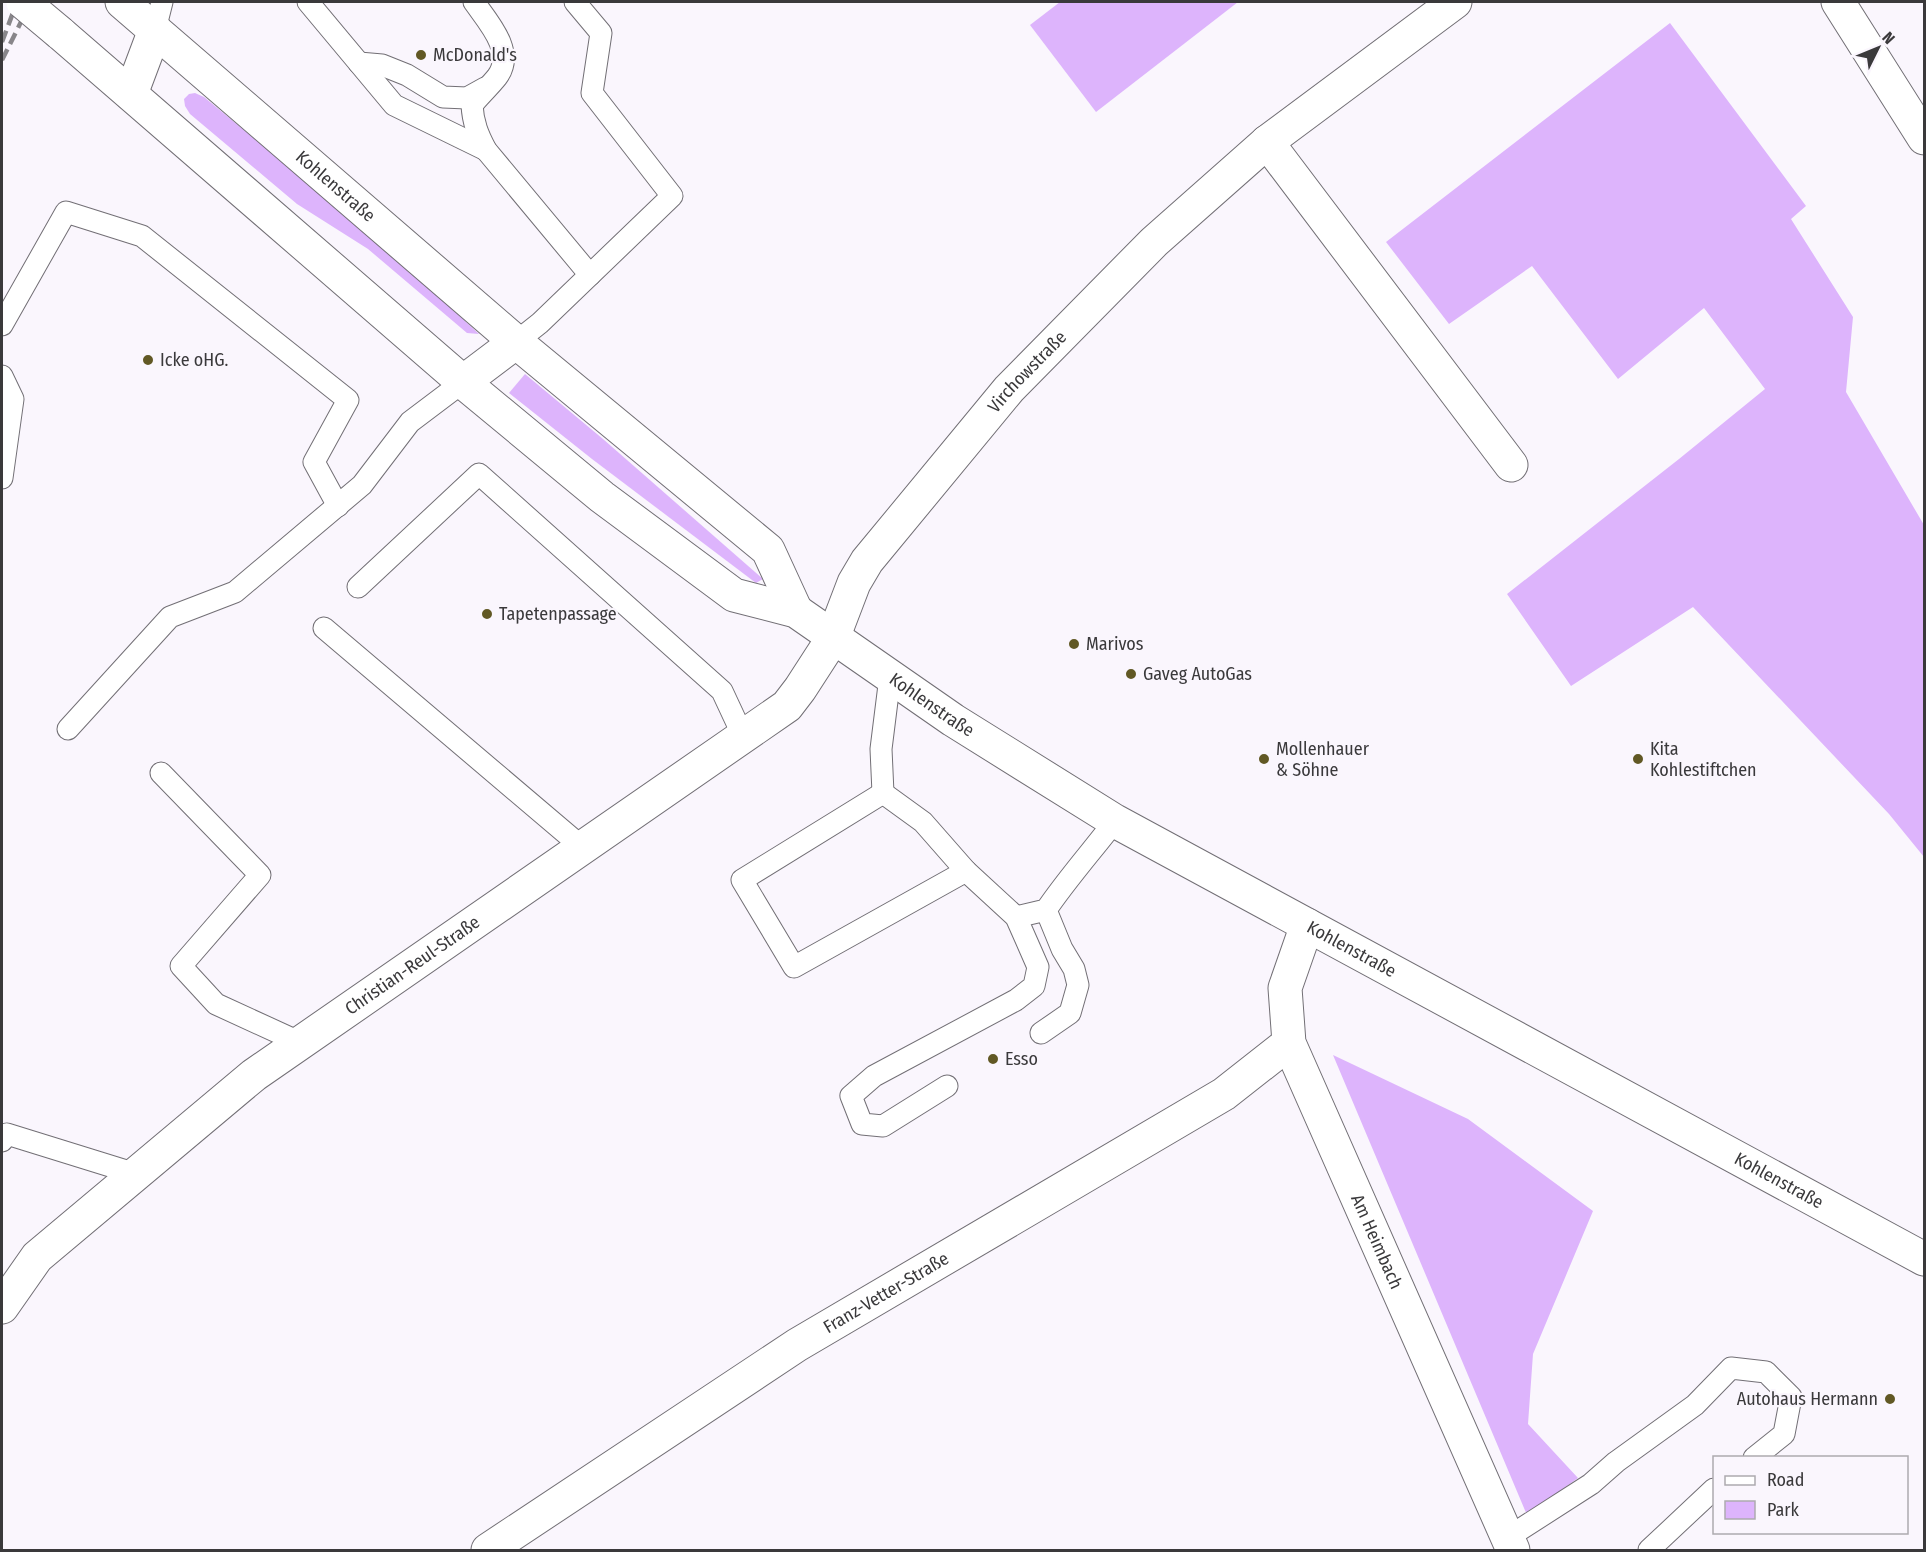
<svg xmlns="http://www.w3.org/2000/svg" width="1926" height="1552" viewBox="0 0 1926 1552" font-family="'Fira Sans Condensed',sans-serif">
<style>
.green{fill:#ddb4fc}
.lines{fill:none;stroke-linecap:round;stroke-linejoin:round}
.service-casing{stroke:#726f75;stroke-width:23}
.minor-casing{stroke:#726f75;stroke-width:35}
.secondary-casing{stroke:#726f75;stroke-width:35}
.service{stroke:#fff;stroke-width:21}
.minor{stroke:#fff;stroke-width:33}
.secondary{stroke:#fff;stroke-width:33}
.rail{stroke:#88868a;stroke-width:4.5;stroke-dasharray:12 6;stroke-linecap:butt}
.secondary-bridge-casing{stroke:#726f75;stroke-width:35;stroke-linecap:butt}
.secondary-bridge{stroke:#fff;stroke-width:33}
.poi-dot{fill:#615824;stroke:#faf6fd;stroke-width:2}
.labels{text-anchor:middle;stroke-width:4.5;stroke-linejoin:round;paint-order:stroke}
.poi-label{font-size:18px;fill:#3a393b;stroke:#faf6fd;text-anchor:start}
.street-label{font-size:18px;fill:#3a393b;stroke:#faf6fd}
</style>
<rect width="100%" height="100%" fill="#faf6fd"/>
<g class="green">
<path d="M 1060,2 L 1238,2 L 1096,112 L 1030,25 Z"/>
<path d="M 1670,23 L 1806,206 L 1791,219 L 1853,317 L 1846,392 L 1924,525 L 1924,857 L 1889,814 L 1693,607 L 1571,686 L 1507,594 L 1679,459 L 1765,389 L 1704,308 L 1618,379 L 1532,266 L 1449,324 L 1386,242 Z"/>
<path d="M 195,93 L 204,97 L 381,243 L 479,334 L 467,333 L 368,249 L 297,204 L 190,114 L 185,106 L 184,99 L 189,94 Z"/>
<path d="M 525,374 L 603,439 L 763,579 L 756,583 L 592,459 L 509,393 Z"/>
<path d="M 1333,1055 L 1468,1119 L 1593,1211 L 1533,1354 L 1528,1424 L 1578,1478 L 1527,1515 Z"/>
</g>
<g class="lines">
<g class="service-casing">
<g id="service">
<path d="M 308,2 L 394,105 L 486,150"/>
<path d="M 474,2 C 488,22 516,52 497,77 C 489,87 480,95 472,105 C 473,123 478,135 486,150 L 590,275"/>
<path d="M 155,30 L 162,2"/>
<path d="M 359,63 L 382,65 L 407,75 L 443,97 L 467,98 L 485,88"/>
<path d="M 2,325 L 66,212 L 142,236 L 348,400 L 314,462 L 338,506"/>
<path d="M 516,342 L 540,323 L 672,196 L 592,93 L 601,33 L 575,2"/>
<path d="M 2,376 L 13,399 L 2,478"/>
<path d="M 358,587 L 479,474 L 722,691 L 743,736"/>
<path d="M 324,628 L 582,847"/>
<path d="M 68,729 L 170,617 L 235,592 L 362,485 L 410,422 L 463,382"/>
<path d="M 161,773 L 260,875 L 181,966 L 216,1004 L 301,1043"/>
<path d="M 883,793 L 742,880 L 794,967 L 966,871 L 1016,917 L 1038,967 L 1034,986 L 1016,1000 L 874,1076 L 851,1096 L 862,1124 L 883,1126 L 947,1086"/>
<path d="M 883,793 L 881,749 L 890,677"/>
<path d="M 883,793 L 923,822 L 966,871"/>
<path d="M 1016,917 L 1046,910 C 1067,879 1092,851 1115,821"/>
<path d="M 1041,1033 L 1070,1013 L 1078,985 L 1074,969 L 1062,949 L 1046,910"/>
<path d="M 2,1141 L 7,1134 L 136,1174"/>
<path d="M 1507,1538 L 1591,1484 L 1616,1462 L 1695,1405 L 1731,1368 L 1766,1372 L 1791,1397 L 1784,1434 L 1754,1458"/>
<path d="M 1649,1550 L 1714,1489"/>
</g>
</g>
<g class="minor-casing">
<g id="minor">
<path d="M 1838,2 L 1924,138"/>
<path d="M 1267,142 L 1511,465"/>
<path id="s1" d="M 1307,925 L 1285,988 L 1289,1043 L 1513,1550"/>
<path id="s2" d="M 2,1307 L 37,1257 L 254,1075 L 787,706 L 800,689 L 833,638 L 854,583 L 867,561 L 1009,389 L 1154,242 L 1267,142 L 1455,2"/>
<path id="s3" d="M 488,1550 L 797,1345 L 1224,1094 L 1289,1043"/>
</g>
</g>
<g class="secondary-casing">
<g id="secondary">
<path id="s4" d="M 122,2 L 516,342 L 768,550 L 796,611"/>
<path id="s5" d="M 60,33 L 463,382 L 602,497 L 734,595 L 796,611 L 953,720 L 1115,821 L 1924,1259"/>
<path d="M 131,94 L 155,30"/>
<path d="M 463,382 L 516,342"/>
</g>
</g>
<use href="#service" class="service"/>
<use href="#minor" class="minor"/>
<use href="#secondary" class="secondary"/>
<g class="rail">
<path d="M 2,42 L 17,2"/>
<path d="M 2,60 L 31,2"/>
</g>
<g class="secondary-bridge-casing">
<path id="secondary-bridge" d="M 23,2 L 60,33"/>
</g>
<use href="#secondary-bridge" class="secondary-bridge"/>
</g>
<g class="poi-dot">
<circle cx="421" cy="55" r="6"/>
<circle cx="148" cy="360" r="6"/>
<circle cx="487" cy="614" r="6"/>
<circle cx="1074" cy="644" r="6"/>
<circle cx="1131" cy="674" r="6"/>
<circle cx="1264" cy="759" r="6"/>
<circle cx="1638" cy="759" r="6"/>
<circle cx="993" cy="1059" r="6"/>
<circle cx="1890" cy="1399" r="6"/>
</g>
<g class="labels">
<g class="poi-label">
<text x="433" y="61">McDonald's</text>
<text x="160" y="366">Icke oHG.</text>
<text x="499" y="620">Tapetenpassage</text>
<text x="1086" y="650">Marivos</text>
<text x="1143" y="680">Gaveg AutoGas</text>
<text x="1276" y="755">Mollenhauer<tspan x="1276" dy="21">&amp; Söhne</tspan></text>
<text x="1650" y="755">Kita<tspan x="1650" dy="21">Kohlestiftchen</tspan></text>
<text x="1005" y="1065">Esso</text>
<text x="1878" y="1405" text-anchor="end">Autohaus Hermann</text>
</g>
<g class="street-label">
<text dy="6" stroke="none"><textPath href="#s4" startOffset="282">Kohlenstraße</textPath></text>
<text dy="6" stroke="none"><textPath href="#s2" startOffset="1407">Virchowstraße</textPath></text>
<text dy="6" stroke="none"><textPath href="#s5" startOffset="1107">Kohlenstraße</textPath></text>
<text dy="6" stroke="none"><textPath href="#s5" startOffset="1593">Kohlenstraße</textPath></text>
<text dy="6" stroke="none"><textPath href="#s2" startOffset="537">Christian-Reul-Straße</textPath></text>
<text dy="6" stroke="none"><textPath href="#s5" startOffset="2079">Kohlenstraße</textPath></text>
<text dy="6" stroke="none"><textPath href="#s1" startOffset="339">Am Heimbach</textPath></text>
<text dy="6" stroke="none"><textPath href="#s3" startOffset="474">Franz-Vetter-Straße</textPath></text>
</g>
</g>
<rect width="1926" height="1552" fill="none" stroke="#3a393b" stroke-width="6"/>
<rect x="1713" y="1456" width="195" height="78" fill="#faf6fd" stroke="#adaaaf" stroke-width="1.5"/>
<rect x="1725" y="1476" width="30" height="9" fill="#ffffff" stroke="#adaaaf" stroke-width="1.5"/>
<text x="1767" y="1486" font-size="18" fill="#3a393b">Road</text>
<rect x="1725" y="1501" width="30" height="18" fill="#ddb4fc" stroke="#adaaaf" stroke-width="1.5"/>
<text x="1767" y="1516" font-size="18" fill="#3a393b">Park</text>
<g transform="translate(1878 48) rotate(47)" stroke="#faf6fd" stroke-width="4.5" paint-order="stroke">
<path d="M0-4.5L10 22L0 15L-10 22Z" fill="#3a393b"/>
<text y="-9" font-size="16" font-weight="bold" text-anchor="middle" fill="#3a393b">N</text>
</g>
</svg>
